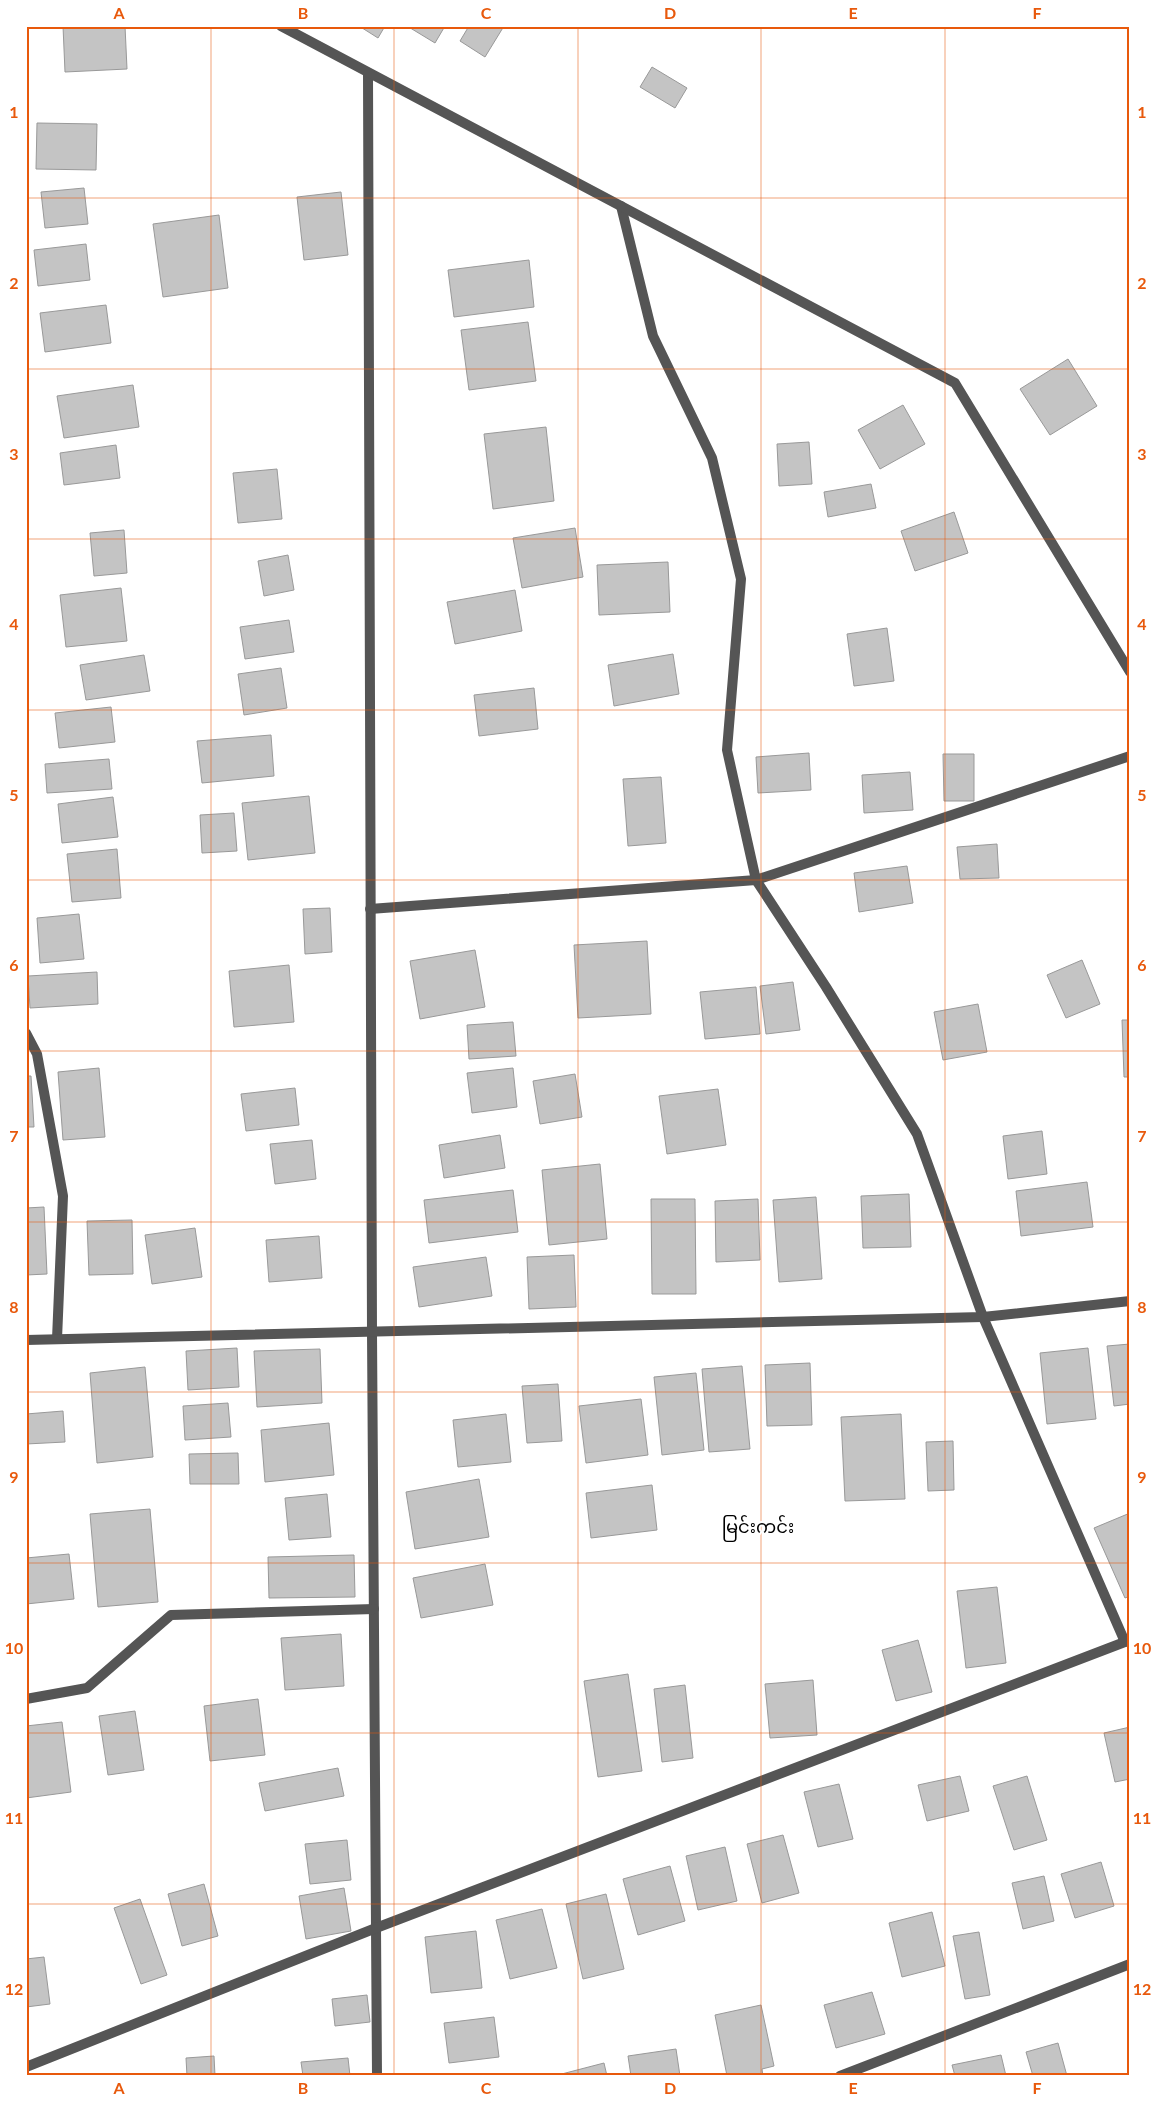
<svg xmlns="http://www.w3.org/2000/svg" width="1156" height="2102" viewBox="0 0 1156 2102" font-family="Lato,'Noto Sans Myanmar',sans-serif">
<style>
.building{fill:#c4c4c4;stroke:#999}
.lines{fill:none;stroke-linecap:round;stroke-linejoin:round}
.minor{stroke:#555;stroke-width:10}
.tertiary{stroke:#555;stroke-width:10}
.grid{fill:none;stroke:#e8590c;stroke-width:1;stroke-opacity:0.55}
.labels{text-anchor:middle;stroke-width:4;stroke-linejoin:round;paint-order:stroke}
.quarter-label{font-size:18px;fill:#000;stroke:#fff}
.neatline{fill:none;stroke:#e8590c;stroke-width:2}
.grid-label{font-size:16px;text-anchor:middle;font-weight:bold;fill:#e8590c}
</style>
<rect width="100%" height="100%" fill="#fff"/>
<g class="building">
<path d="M 63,26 L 125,26 L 127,69 L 65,72 Z"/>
<path d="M 359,26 L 385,26 L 378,38 Z"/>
<path d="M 407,26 L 445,26 L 435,43 Z"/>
<path d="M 469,26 L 504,26 L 485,57 L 460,41 Z"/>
<path d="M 652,67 L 687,88 L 675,108 L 640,87 Z"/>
<path d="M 37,123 L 97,124 L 96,170 L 36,169 Z"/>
<path d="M 84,188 L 88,224 L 45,228 L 41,192 Z"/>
<path d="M 341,192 L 348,255 L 304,260 L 297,197 Z"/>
<path d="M 219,215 L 228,288 L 163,297 L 153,224 Z"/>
<path d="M 86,244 L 90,280 L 38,286 L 34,250 Z"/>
<path d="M 529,260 L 534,307 L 454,317 L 448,270 Z"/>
<path d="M 106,305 L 111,343 L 45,352 L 40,313 Z"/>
<path d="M 528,322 L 536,381 L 469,390 L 461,330 Z"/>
<path d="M 1068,359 L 1097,406 L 1050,435 L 1020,389 Z"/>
<path d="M 133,385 L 139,427 L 64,438 L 57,396 Z"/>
<path d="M 903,405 L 925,444 L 880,469 L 858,430 Z"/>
<path d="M 546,427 L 554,501 L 493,509 L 484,434 Z"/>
<path d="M 809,442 L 812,484 L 779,486 L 777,444 Z"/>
<path d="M 116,445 L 120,478 L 64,485 L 60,453 Z"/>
<path d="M 277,469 L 282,519 L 238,523 L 233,473 Z"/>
<path d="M 871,484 L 876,508 L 828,517 L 824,492 Z"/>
<path d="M 954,512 L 968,553 L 915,571 L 901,531 Z"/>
<path d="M 575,528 L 583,577 L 522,588 L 513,538 Z"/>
<path d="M 124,530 L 127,573 L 94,576 L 90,533 Z"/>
<path d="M 288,555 L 294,590 L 264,596 L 258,561 Z"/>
<path d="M 668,562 L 670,612 L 599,615 L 597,565 Z"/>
<path d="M 121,588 L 127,641 L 66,647 L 60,595 Z"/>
<path d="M 515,590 L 522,631 L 455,644 L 447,602 Z"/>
<path d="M 289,620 L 294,652 L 245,659 L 240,627 Z"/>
<path d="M 887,628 L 894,681 L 854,686 L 847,634 Z"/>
<path d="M 673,654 L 679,694 L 614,706 L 608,665 Z"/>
<path d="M 144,655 L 150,691 L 86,700 L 80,665 Z"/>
<path d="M 281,668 L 287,708 L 244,715 L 238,674 Z"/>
<path d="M 534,688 L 538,729 L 479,736 L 474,695 Z"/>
<path d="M 111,707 L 115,742 L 59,748 L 55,713 Z"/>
<path d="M 271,735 L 274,776 L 202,783 L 197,741 Z"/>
<path d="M 809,753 L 811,790 L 758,793 L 756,757 Z"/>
<path d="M 943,754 L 974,754 L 974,801 L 944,801 Z"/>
<path d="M 109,759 L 112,789 L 47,793 L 45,764 Z"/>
<path d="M 910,772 L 913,810 L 864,813 L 862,775 Z"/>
<path d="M 661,777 L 666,843 L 628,846 L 623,779 Z"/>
<path d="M 309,796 L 315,853 L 248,860 L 242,803 Z"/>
<path d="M 113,797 L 118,837 L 62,843 L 58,804 Z"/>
<path d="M 234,813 L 237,851 L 202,853 L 200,815 Z"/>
<path d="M 997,844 L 999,878 L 960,879 L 957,847 Z"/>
<path d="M 117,849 L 121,898 L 72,902 L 67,854 Z"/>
<path d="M 907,866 L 913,903 L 859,912 L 854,873 Z"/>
<path d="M 330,908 L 332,952 L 305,954 L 303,909 Z"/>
<path d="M 79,914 L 84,959 L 40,963 L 37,918 Z"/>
<path d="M 647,941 L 651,1014 L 578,1018 L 574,945 Z"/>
<path d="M 475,950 L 485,1007 L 420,1019 L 410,961 Z"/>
<path d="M 1082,960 L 1100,1004 L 1066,1018 L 1047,975 Z"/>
<path d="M 289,965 L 294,1022 L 234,1027 L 229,971 Z"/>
<path d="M 97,972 L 98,1004 L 30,1008 L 28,976 Z"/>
<path d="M 793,982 L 800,1030 L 766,1034 L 760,986 Z"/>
<path d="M 756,987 L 760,1034 L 705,1039 L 700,992 Z"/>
<path d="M 978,1004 L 987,1052 L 943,1060 L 934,1012 Z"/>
<path d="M 1122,1020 L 1130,1020 L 1130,1077 L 1124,1077 Z"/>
<path d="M 513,1022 L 516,1056 L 469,1059 L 467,1025 Z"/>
<path d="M 99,1068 L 105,1137 L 63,1140 L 58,1072 Z"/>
<path d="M 513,1068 L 517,1107 L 472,1113 L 467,1073 Z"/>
<path d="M 575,1074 L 582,1117 L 540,1124 L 533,1081 Z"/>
<path d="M 26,1076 L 31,1076 L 34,1127 L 26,1127 Z"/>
<path d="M 295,1088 L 299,1125 L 246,1131 L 241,1094 Z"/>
<path d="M 718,1089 L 726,1145 L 667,1154 L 659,1096 Z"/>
<path d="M 1042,1131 L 1047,1174 L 1008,1179 L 1003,1136 Z"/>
<path d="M 500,1135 L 505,1168 L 444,1178 L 439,1145 Z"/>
<path d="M 312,1140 L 316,1179 L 275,1184 L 270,1144 Z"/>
<path d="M 600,1164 L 607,1239 L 549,1245 L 542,1170 Z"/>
<path d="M 1087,1182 L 1093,1227 L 1021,1236 L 1016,1191 Z"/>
<path d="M 513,1190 L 518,1232 L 429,1243 L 424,1200 Z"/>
<path d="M 909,1194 L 911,1247 L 863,1248 L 861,1196 Z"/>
<path d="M 816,1197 L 822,1279 L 779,1282 L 773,1200 Z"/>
<path d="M 651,1199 L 695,1199 L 696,1294 L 652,1294 Z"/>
<path d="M 758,1199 L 760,1260 L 716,1262 L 715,1201 Z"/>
<path d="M 44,1207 L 47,1274 L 26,1275 L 26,1208 Z"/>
<path d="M 132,1220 L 133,1274 L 89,1275 L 87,1221 Z"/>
<path d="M 195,1228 L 202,1277 L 152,1284 L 145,1235 Z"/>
<path d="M 319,1236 L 322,1278 L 269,1282 L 266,1240 Z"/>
<path d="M 574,1255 L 576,1307 L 529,1309 L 527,1257 Z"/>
<path d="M 486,1257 L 492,1296 L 419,1307 L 413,1267 Z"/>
<path d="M 1130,1344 L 1130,1404 L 1114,1406 L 1107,1346 Z"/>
<path d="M 237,1348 L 239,1387 L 188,1390 L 186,1351 Z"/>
<path d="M 1088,1348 L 1096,1419 L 1047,1424 L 1040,1353 Z"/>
<path d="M 320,1349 L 322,1403 L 257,1407 L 254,1351 Z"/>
<path d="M 810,1363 L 812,1425 L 767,1426 L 765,1365 Z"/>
<path d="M 742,1366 L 750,1449 L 709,1452 L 702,1369 Z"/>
<path d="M 145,1367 L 153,1457 L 97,1463 L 90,1373 Z"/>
<path d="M 696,1373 L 704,1450 L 662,1455 L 654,1377 Z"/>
<path d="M 558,1384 L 562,1441 L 527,1443 L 522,1386 Z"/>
<path d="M 641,1399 L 648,1455 L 586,1463 L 579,1406 Z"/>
<path d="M 228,1403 L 231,1437 L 185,1440 L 183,1406 Z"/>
<path d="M 63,1411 L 65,1442 L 26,1444 L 26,1414 Z"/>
<path d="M 506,1414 L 511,1462 L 458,1467 L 453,1420 Z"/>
<path d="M 901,1414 L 905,1499 L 845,1501 L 841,1417 Z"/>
<path d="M 329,1423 L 334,1475 L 265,1482 L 261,1430 Z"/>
<path d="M 953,1441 L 954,1490 L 928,1491 L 926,1442 Z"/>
<path d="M 238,1453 L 239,1484 L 190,1484 L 189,1454 Z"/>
<path d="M 479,1479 L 489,1537 L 415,1549 L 406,1492 Z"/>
<path d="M 652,1485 L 657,1530 L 591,1538 L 586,1493 Z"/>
<path d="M 327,1494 L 331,1537 L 289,1540 L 285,1498 Z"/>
<path d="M 150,1509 L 158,1602 L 98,1607 L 90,1514 Z"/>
<path d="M 1130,1513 L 1130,1596 L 1125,1598 L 1094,1528 Z"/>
<path d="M 69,1554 L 74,1599 L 26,1604 L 26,1558 Z"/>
<path d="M 354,1555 L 355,1597 L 269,1598 L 268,1557 Z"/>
<path d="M 485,1564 L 493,1605 L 421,1618 L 413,1578 Z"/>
<path d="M 997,1587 L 1006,1663 L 966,1668 L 957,1591 Z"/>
<path d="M 341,1634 L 344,1686 L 285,1690 L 281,1638 Z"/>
<path d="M 918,1640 L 932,1692 L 896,1701 L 882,1650 Z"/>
<path d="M 628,1674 L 642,1771 L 598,1777 L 584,1681 Z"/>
<path d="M 813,1680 L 817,1735 L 770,1738 L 765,1684 Z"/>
<path d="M 685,1685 L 693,1758 L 662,1762 L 654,1689 Z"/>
<path d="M 258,1699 L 265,1755 L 210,1761 L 204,1706 Z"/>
<path d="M 135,1711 L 144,1770 L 108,1775 L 99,1716 Z"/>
<path d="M 62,1722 L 71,1792 L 26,1798 L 26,1726 Z"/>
<path d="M 1130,1727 L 1130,1779 L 1115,1782 L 1104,1733 Z"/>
<path d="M 338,1768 L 344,1796 L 265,1811 L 259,1783 Z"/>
<path d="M 960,1776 L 969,1811 L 927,1821 L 918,1785 Z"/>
<path d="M 1027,1776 L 1047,1840 L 1014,1850 L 993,1786 Z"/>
<path d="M 839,1784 L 853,1839 L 818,1847 L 804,1792 Z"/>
<path d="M 783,1835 L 799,1893 L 762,1903 L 747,1844 Z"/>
<path d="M 347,1840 L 351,1880 L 310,1884 L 305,1844 Z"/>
<path d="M 725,1847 L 737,1901 L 698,1910 L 686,1856 Z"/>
<path d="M 1101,1862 L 1114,1906 L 1075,1918 L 1061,1874 Z"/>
<path d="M 670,1866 L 685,1921 L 638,1935 L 623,1879 Z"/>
<path d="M 1044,1876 L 1054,1921 L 1023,1929 L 1012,1883 Z"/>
<path d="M 204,1884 L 218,1936 L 182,1946 L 168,1894 Z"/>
<path d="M 344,1888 L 351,1931 L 306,1939 L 299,1896 Z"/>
<path d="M 606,1894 L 624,1969 L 583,1979 L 566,1904 Z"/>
<path d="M 140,1899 L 167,1975 L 141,1984 L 114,1908 Z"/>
<path d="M 542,1909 L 557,1968 L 510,1979 L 496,1920 Z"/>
<path d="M 932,1912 L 945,1966 L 902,1977 L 889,1923 Z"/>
<path d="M 476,1931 L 482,1988 L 431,1993 L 425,1937 Z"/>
<path d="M 979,1932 L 990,1995 L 965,1999 L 953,1936 Z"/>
<path d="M 44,1957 L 50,2004 L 26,2007 L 26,1959 Z"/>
<path d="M 872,1992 L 885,2034 L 836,2048 L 824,2005 Z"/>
<path d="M 367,1995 L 370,2022 L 335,2026 L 332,1999 Z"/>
<path d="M 761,2005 L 774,2066 L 762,2069 L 763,2076 L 727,2076 L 715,2015 Z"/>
<path d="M 494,2017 L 499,2057 L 449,2063 L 444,2023 Z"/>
<path d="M 1058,2043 L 1067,2076 L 1033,2076 L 1026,2052 Z"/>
<path d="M 676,2049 L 680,2076 L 631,2076 L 628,2056 Z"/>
<path d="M 1001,2055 L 1006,2076 L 955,2076 L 952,2065 Z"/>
<path d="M 214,2056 L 215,2076 L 187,2076 L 186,2058 Z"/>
<path d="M 348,2058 L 350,2076 L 303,2076 L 301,2062 Z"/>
<path d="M 604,2063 L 607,2076 L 554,2076 Z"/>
</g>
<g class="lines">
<g class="minor">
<path d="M 368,73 L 372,1333 L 377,2076"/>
<path d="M 621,206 L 653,336 L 712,458 L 741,579 L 727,750 L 756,880 L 826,987 L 917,1134 L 983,1317 L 1125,1642"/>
<path d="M 370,909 L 756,880 L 1130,756"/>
<path d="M 26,1033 L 37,1054 L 63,1196 L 57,1339"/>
<path d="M 26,1340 L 983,1317 L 1130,1301"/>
<path d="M 26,1699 L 87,1688 L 171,1615 L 374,1609"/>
<path d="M 26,2067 L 376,1928 L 1130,1640"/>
<path d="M 840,2076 L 1130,1964"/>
</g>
<path class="tertiary" d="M 281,26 L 955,383 L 1130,672"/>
</g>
<path class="grid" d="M 211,26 L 211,2076M 394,26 L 394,2076M 578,26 L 578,2076M 761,26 L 761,2076M 945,26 L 945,2076M 26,198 L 1130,198M 26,369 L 1130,369M 26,539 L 1130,539M 26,710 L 1130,710M 26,880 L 1130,880M 26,1051 L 1130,1051M 26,1222 L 1130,1222M 26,1392 L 1130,1392M 26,1563 L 1130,1563M 26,1733 L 1130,1733M 26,1904 L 1130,1904"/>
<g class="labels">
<g class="quarter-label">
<text x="758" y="1533">မြင်းကင်း</text>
</g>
</g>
<rect width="1156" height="2102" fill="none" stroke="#ffffff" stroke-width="55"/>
<rect x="28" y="28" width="1100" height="2046" class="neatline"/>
<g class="grid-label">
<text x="119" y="19">A</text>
<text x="303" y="19">B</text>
<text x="486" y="19">C</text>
<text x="670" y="19">D</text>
<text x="853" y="19">E</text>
<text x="1037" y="19">F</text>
<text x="14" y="118">1</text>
<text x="1142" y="118">1</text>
<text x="14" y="289">2</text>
<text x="1142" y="289">2</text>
<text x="14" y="460">3</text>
<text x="1142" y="460">3</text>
<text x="14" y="630">4</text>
<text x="1142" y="630">4</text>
<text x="14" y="801">5</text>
<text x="1142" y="801">5</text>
<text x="14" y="971">6</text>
<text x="1142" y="971">6</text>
<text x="14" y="1142">7</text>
<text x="1142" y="1142">7</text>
<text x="14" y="1313">8</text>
<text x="1142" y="1313">8</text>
<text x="14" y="1483">9</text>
<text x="1142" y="1483">9</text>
<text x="14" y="1654">10</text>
<text x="1142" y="1654">10</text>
<text x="14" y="1824">11</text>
<text x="1142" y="1824">11</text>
<text x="14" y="1995">12</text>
<text x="1142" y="1995">12</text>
<text x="119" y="2094">A</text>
<text x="303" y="2094">B</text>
<text x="486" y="2094">C</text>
<text x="670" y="2094">D</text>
<text x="853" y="2094">E</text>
<text x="1037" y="2094">F</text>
</g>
</svg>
